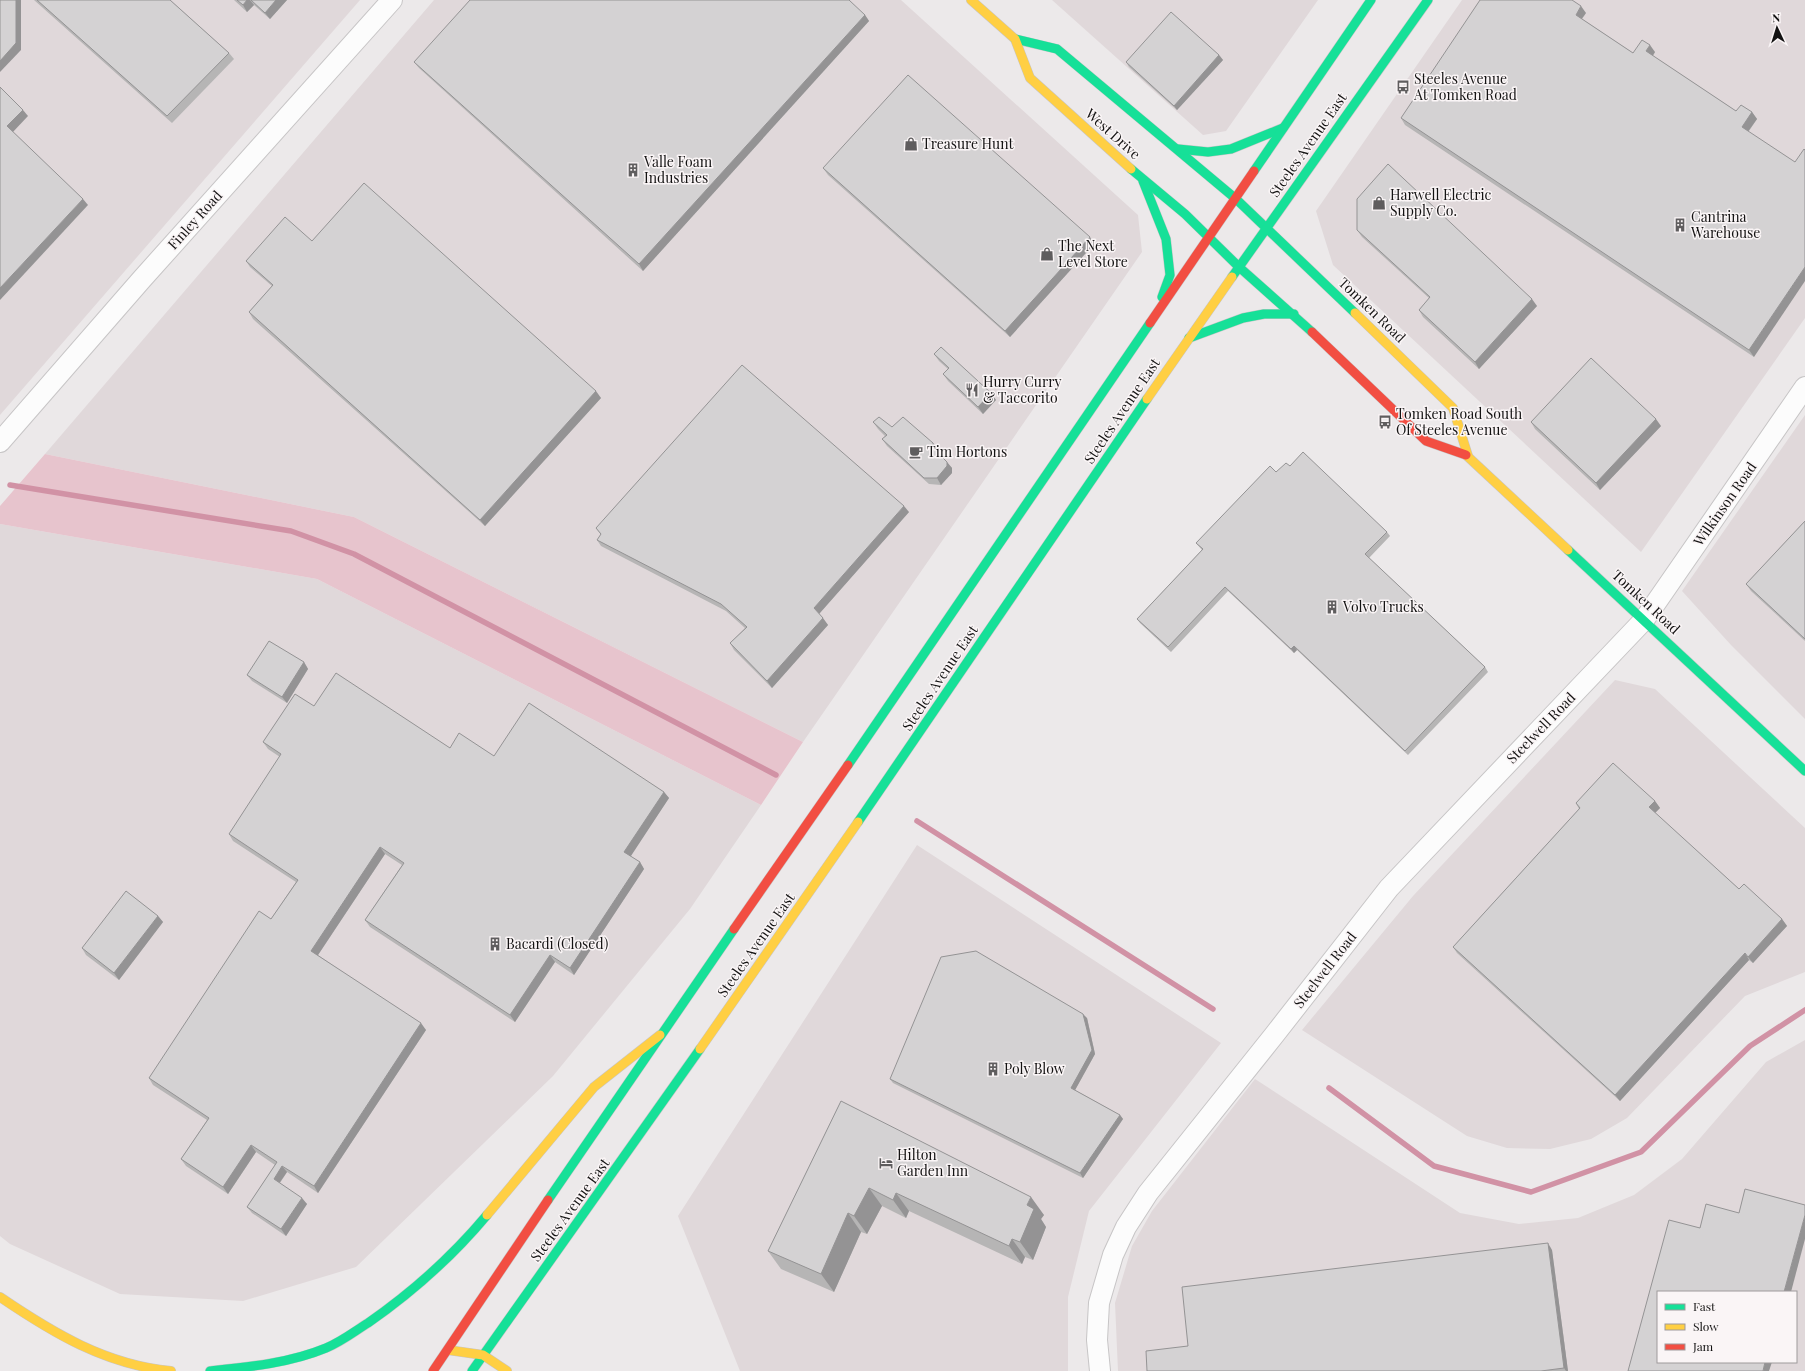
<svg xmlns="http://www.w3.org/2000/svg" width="1805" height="1371" viewBox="0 0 1805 1371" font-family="'Playfair Display',serif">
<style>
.built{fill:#e0d8da;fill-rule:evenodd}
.park{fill:#e7c4cd}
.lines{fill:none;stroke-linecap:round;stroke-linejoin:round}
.stream{stroke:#d192a5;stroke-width:5.5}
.street-casing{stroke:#c7c5c6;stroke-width:22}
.fast-casing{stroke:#c7c5c6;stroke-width:10}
.slow-casing{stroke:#c7c5c6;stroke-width:10}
.jam-casing{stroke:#c7c5c6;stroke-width:10}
.street{stroke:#fcfcfc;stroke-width:20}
.fast{stroke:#16e098;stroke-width:9}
.slow{stroke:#ffcf43;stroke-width:9}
.jam{stroke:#f24e42;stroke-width:9}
.wall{fill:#b6b5b5}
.shaded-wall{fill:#949394}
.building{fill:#d4d2d3;stroke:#949394}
.labels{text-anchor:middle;stroke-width:3;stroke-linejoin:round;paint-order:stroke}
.poi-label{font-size:14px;fill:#131212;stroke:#faf5f6;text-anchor:start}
.street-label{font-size:14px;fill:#131212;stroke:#faf5f6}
</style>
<rect width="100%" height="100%" fill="#ece9ea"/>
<g class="built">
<path d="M 0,0 L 360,0 L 0,415 Z"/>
<path d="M 434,0 L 901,0 L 1138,215 L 1142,252 L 803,742 L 354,517 L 45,454 Z"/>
<path d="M 1052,0 L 1318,0 L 1226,131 L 1203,135 Z"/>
<path d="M 1462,0 L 1805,0 L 1805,318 L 1641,552 L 1333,265 L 1316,211 Z"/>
<path d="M 1805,415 L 1805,719 L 1731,645 L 1682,591 Z"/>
<path d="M 0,524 L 317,579 L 761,805 L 690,909 L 553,1076 L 356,1267 L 243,1301 L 120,1294 L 10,1244 L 0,1236 Z"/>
<path d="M 1615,680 L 1655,689 L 1805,828 L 1805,972 L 1745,996 L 1627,1118 L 1591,1139 L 1550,1149 L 1507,1148 L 1467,1136 L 1302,1030 L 1413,896 Z"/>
<path d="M 917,845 L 1221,1043 L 1089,1211 L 1068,1297 L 1068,1371 L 740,1371 L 678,1216 Z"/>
<path d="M 1805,1040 L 1805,1371 L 1118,1371 L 1115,1303 L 1132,1246 L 1152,1211 L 1255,1079 L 1460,1213 L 1519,1224 L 1578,1218 L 1634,1195 L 1682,1159 L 1766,1062 ZM 1658,1292 L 1796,1292 L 1796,1362 L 1658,1362 Z"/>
</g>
<path class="park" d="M 45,454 L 354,517 L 803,742 L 761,805 L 317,579 L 0,524 L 0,506 Z"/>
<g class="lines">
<g class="stream">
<path d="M 10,485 L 291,531 L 354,554 L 776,775"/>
<path d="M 917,821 L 1213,1009"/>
<path d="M 1329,1088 L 1434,1166 L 1531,1192 L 1641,1152 L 1750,1046 L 1805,1010"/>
</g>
<g class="street-casing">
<g id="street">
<path d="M 0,442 L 142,279 L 392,0"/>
<path d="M 1100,1371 L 1097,1340 L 1099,1303 L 1113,1255 L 1126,1227 L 1148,1193 L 1275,1034 L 1389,888 L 1644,620 L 1805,387"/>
</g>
</g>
<g class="fast-casing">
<g id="fast">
<path d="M 1015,39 L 1057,49 L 1236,199 L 1355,313"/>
<path d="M 1178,149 L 1208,152 L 1231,149 L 1283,128"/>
<path d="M 1131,169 L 1185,214 L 1239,267 L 1312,332"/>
<path d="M 1254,171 L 1371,0"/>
<path d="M 1143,181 L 1166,239 L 1170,275 L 1162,297"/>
<path d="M 1232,277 L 1428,0"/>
<path d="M 1189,338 L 1243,318 L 1264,314 L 1294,314"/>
<path d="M 1568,550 L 1805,771"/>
<path d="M 848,765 L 1150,323"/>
<path d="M 858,822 L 1147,399"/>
<path d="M 548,1200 L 734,929"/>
<path d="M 210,1371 C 249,1367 290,1363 326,1348 C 341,1342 355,1331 368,1323 C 414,1291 451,1258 487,1215"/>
<path d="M 472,1371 L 700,1049"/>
</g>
</g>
<g class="slow-casing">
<g id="slow">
<path d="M 971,0 L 1015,39 L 1030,78 L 1131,169"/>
<path d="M 1355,313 L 1453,408 L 1468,456"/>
<path d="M 1147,399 L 1232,277"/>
<path d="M 1466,455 L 1568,550"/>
<path d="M 700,1049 L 858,822"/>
<path d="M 487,1215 L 594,1087 L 660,1035"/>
<path d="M 0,1297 C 53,1333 106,1365 171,1371"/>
<path d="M 448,1350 L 483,1355 L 507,1371"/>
</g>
</g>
<g class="jam-casing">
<g id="jam">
<path d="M 1150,323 L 1254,171"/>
<path d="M 1312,332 L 1426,441 L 1466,455"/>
<path d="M 734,929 L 848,765"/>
<path d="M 433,1371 L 548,1200"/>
</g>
</g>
<use href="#street" class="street"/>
<use href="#fast" class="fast"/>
<use href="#slow" class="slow"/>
<use href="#jam" class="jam"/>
</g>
<g class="wall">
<path d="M 34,0 L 170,0 L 229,53 L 234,59 L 172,123 Z"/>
<path d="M 234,0 L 287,0 L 270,19 L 254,5 L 247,12 Z"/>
<path d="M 1586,13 L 1582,19 L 1633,53 L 1655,52 L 1653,56 L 1736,111 L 1752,112 L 1757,119 L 1749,131 L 1754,357 L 1405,125 L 1401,118 Z"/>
<path d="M 865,15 L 869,21 L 643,271 L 419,68 L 414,62 Z"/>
<path d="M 1219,55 L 1223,60 L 1177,110 L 1129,67 L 1126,62 Z"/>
<path d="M 823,168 L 1094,244 L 1010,337 L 828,175 Z"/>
<path d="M 1357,230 L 1537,306 L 1479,369 L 1423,317 L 1419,310 L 1429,298 L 1362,237 Z"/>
<path d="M 312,241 L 601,398 L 485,526 L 253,319 L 249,312 L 272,286 L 250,267 L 246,261 Z"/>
<path d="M 934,354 L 991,393 L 996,400 L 983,414 L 948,381 L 943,374 L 948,369 L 939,361 Z"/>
<path d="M 873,422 L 892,427 L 933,443 L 938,449 L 938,453 L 952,468 L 952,473 L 941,485 L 929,484 L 887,446 L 882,439 L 885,436 L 878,429 Z"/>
<path d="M 1531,422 L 1661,426 L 1600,490 L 1535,429 Z"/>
<path d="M 1290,466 L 1387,532 L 1390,536 L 1369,558 L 1485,667 L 1488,672 L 1408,755 L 1297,650 L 1294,653 L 1228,591 L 1171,652 L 1140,623 L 1137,619 L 1202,550 L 1196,543 L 1276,472 Z"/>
<path d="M 909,512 L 819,614 L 828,625 L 772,688 L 734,650 L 730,643 L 745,628 L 726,611 L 601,546 L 597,540 L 601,535 L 596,528 Z"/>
<path d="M 1805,521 L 1805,641 L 1751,591 L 1746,584 Z"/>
<path d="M 304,662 L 308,669 L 287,703 L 252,681 L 247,675 Z"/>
<path d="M 314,706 L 450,748 L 494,756 L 664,792 L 669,798 L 630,856 L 640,862 L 644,869 L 574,975 L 555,962 L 515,1022 L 370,927 L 365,920 L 402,865 L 385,854 L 318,955 L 426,1030 L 318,1193 L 287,1172 L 280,1183 L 307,1204 L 286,1236 L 252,1213 L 247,1207 L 275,1165 L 256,1152 L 228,1194 L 186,1166 L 181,1159 L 207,1120 L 153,1085 L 149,1078 L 271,919 L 296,882 L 233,841 L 229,834 L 280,757 L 268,749 L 263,742 Z"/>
<path d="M 1655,801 L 1660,808 L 1655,813 L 1739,889 L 1782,919 L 1787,926 L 1753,963 L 1749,960 L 1620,1101 L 1457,953 L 1453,947 L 1579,809 L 1576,803 Z"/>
<path d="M 158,916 L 163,922 L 119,980 L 86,955 L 82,948 Z"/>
<path d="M 1087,1018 L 1095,1054 L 1075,1090 L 1120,1115 L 1123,1119 L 1083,1178 L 893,1083 L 890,1079 Z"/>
<path d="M 841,1101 L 1044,1215 L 1041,1219 L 1046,1227 L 1033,1260 L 1025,1257 L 1022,1264 L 909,1211 L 906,1218 L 882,1206 L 867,1234 L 861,1232 L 834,1292 L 781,1269 L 768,1251 Z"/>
<path d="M 1552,1250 L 1568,1371 L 1147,1371 L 1188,1346 Z"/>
</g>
<g class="shaded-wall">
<path d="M 16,0 L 21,0 L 21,50 L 0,72 L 0,61 Z"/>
<path d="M 247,0 L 250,0 L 254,5 L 247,12 L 243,5 Z"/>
<path d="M 276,0 L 287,0 L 270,19 L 265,13 Z"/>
<path d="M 1581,6 L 1586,13 L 1580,21 L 1576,15 Z"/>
<path d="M 865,15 L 869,21 L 643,271 L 639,264 Z"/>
<path d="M 1650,45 L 1655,52 L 1651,58 L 1646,51 Z"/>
<path d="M 1219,55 L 1223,60 L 1177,110 L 1174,106 Z"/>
<path d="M 23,110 L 28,116 L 12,133 L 7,126 Z"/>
<path d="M 1752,112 L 1757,119 L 1747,133 L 1742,127 Z"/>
<path d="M 83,199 L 88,205 L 0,300 L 0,288 Z"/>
<path d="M 1090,237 L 1094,244 L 1010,337 L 1005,331 Z"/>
<path d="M 1805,267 L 1805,281 L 1754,357 L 1749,350 Z"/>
<path d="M 1532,299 L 1537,306 L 1479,369 L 1475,362 Z"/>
<path d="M 596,391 L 601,398 L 485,526 L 480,520 Z"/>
<path d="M 991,393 L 996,400 L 983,414 L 978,407 Z"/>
<path d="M 1656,419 L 1661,426 L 1600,490 L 1596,483 Z"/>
<path d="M 933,443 L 938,449 L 937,455 L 933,448 Z"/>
<path d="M 947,462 L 952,468 L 952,473 L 941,485 L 937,478 Z"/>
<path d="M 904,506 L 909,512 L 819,614 L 814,608 Z"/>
<path d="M 823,618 L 828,625 L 772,688 L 767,681 Z"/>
<path d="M 1294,646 L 1297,650 L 1294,653 L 1291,649 Z"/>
<path d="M 304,662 L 308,669 L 287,703 L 282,697 Z"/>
<path d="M 664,792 L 669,798 L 629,859 L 624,852 Z"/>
<path d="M 1655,801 L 1660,808 L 1654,814 L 1649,807 Z"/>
<path d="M 380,847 L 385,854 L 316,958 L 311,951 Z"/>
<path d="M 640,862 L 644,869 L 574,975 L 570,968 Z"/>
<path d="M 158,916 L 163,922 L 119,980 L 114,973 Z"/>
<path d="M 1782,919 L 1787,926 L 1753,963 L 1748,957 Z"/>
<path d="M 1745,953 L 1749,960 L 1620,1101 L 1615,1095 Z"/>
<path d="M 550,955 L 555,962 L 515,1022 L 510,1015 Z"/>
<path d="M 1083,1014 L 1087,1018 L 1095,1054 L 1074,1092 L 1071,1088 Z"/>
<path d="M 421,1023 L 426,1030 L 318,1193 L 314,1186 Z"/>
<path d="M 1120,1115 L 1123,1119 L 1083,1178 L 1080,1173 Z"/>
<path d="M 251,1145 L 256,1152 L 228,1194 L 223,1187 Z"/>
<path d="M 282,1166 L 287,1172 L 278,1185 L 274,1179 Z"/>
<path d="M 869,1188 L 882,1206 L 867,1234 L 854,1216 Z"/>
<path d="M 896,1193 L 909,1211 L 906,1218 L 893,1200 Z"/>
<path d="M 1031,1197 L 1044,1215 L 1041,1219 L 1046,1227 L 1033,1260 L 1020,1242 L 1027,1205 Z"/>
<path d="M 302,1198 L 307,1204 L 286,1236 L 281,1229 Z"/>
<path d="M 848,1213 L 861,1232 L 834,1292 L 821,1274 Z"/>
<path d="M 1805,1215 L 1805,1239 L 1791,1292 L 1784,1292 Z"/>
<path d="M 1012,1239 L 1025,1257 L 1022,1264 L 1009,1246 Z"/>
<path d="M 1548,1243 L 1552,1250 L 1568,1371 L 1566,1371 L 1564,1368 Z"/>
<path d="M 1765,1362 L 1772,1362 L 1769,1371 L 1763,1371 Z"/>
</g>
<g class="building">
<path d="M 0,0 L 16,0 L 16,43 L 0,61 Z"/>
<path d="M 37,0 L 170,0 L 229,53 L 167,116 Z"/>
<path d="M 237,0 L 247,0 L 243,5 Z"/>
<path d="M 251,0 L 276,0 L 265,13 Z"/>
<path d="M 470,0 L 849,0 L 865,15 L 639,264 L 414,62 Z"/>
<path d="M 1480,0 L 1572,0 L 1581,6 L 1576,15 L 1633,53 L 1642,40 L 1650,45 L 1646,51 L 1736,111 L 1741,105 L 1752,112 L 1742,127 L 1795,162 L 1804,149 L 1805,150 L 1805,267 L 1749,350 L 1401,118 Z"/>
<path d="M 1171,12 L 1219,55 L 1174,106 L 1126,62 Z"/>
<path d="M 908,75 L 1090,237 L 1005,331 L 823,168 Z"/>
<path d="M 0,87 L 23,110 L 7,126 L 83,199 L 0,288 Z"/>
<path d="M 1388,164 L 1532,299 L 1475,362 L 1419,310 L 1430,297 L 1357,230 L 1357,199 Z"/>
<path d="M 364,183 L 596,391 L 480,520 L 249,312 L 273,285 L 246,261 L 285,217 L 312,241 Z"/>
<path d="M 941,347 L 991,393 L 978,407 L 943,374 L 949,368 L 934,354 Z"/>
<path d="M 1591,358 L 1656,419 L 1596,483 L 1531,422 Z"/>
<path d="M 742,365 L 904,506 L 814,608 L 823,618 L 767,681 L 730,643 L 747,627 L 721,604 L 597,540 L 601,534 L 596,528 Z"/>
<path d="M 879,417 L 892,427 L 903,417 L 933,443 L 933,448 L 947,462 L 947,466 L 937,478 L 924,478 L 882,439 L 887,435 L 873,422 Z"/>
<path d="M 1303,452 L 1387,532 L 1365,554 L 1485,667 L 1405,751 L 1294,646 L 1291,649 L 1225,587 L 1168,647 L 1137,619 L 1203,549 L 1196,543 L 1270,466 L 1276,472 L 1286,463 L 1290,466 Z"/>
<path d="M 1805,521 L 1805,639 L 1746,584 Z"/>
<path d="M 269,641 L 304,662 L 282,697 L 247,675 Z"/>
<path d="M 336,673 L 450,748 L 459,733 L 494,756 L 529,703 L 664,792 L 624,852 L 640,862 L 570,968 L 550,955 L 510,1015 L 365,920 L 404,863 L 380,847 L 311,951 L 421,1023 L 314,1186 L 282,1166 L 274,1179 L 302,1198 L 281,1229 L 247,1207 L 277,1162 L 251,1145 L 223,1187 L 181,1159 L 209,1118 L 149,1078 L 259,911 L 271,919 L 298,880 L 229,834 L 281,754 L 263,742 L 295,694 L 314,706 Z"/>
<path d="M 1613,763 L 1655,801 L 1649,807 L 1739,889 L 1744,884 L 1782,919 L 1748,957 L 1745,953 L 1615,1095 L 1453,947 L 1580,808 L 1576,803 Z"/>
<path d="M 126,891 L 158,916 L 114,973 L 82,948 Z"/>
<path d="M 976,951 L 1083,1014 L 1092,1050 L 1071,1088 L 1120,1115 L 1080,1173 L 890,1079 L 941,957 Z"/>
<path d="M 841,1101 L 1031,1197 L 1027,1205 L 1034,1209 L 1020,1242 L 1012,1239 L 1009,1246 L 896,1193 L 893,1200 L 869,1188 L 854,1216 L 848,1213 L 821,1274 L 768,1251 Z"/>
<path d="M 1745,1189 L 1805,1205 L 1805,1215 L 1784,1292 L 1658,1292 L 1658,1362 L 1765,1362 L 1763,1371 L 1628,1371 L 1669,1220 L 1700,1228 L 1706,1204 L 1739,1213 Z"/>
<path d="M 1548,1243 L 1564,1368 L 1541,1371 L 1147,1371 L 1146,1351 L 1188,1346 L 1182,1287 Z"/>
</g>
<defs>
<g id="bus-bare" transform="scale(1.08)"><path d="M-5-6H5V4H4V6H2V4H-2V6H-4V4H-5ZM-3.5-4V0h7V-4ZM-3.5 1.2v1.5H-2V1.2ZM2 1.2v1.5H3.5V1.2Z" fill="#5f5d5e" stroke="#faf5f6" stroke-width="2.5" paint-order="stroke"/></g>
<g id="shop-bare" transform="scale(1.08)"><path d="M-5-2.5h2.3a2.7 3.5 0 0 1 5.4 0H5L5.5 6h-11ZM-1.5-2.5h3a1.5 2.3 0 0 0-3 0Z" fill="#5f5d5e" stroke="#faf5f6" stroke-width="2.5" paint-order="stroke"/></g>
<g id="building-bare" transform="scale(1.08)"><path d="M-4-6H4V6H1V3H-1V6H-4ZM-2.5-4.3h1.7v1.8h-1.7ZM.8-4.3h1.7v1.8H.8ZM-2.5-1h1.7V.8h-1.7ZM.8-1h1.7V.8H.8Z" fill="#5f5d5e" stroke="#faf5f6" stroke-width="2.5" paint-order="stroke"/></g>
<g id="restaurant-bare" transform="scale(1.08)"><path d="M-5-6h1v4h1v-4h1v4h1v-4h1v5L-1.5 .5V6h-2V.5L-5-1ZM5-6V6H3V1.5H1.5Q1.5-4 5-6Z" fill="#5f5d5e" stroke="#faf5f6" stroke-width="2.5" paint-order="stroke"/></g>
<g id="cafe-bare" transform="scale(1.08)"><path d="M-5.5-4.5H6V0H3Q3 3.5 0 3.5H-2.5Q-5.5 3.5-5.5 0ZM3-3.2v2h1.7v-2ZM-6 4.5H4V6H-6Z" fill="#5f5d5e" stroke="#faf5f6" stroke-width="2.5" paint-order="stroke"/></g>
<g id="hotel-bare" transform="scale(1.08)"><path d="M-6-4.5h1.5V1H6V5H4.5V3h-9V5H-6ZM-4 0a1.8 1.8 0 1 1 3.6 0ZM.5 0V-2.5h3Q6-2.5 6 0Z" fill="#5f5d5e" stroke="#faf5f6" stroke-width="2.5" paint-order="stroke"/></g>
</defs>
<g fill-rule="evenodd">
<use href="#bus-bare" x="1403" y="87"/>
<use href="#shop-bare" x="911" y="144"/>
<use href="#building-bare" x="633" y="170"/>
<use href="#shop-bare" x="1379" y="203"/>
<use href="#building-bare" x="1680" y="225"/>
<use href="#shop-bare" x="1047" y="254"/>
<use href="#restaurant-bare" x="972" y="390"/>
<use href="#bus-bare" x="1385" y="422"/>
<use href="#cafe-bare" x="916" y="452"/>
<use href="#building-bare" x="1332" y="607"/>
<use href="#building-bare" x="495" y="944"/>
<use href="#building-bare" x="993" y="1069"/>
<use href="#hotel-bare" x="886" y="1163"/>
</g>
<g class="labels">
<g class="poi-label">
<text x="1414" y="84">Steeles Avenue<tspan x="1414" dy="16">At Tomken Road</tspan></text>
<text x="922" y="149">Treasure Hunt</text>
<text x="644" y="167">Valle Foam<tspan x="644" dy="16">Industries</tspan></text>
<text x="1390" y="200">Harwell Electric<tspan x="1390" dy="16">Supply Co.</tspan></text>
<text x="1691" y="222">Cantrina<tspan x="1691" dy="16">Warehouse</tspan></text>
<text x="1058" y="251">The Next<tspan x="1058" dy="16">Level Store</tspan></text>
<text x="983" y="387">Hurry Curry<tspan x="983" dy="16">&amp; Taccorito</tspan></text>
<text x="1396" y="419">Tomken Road South<tspan x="1396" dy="16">Of Steeles Avenue</tspan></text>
<text x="927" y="457">Tim Hortons</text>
<text x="1343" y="612">Volvo Trucks</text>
<text x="506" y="949">Bacardi (Closed)</text>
<text x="1004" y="1074">Poly Blow</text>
<text x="897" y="1160">Hilton<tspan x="897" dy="16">Garden Inn</tspan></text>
</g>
<g class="street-label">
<text transform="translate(1113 134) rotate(42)" y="5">West Drive</text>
<text transform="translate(1308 145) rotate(-55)" y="5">Steeles Avenue East</text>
<text transform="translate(195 220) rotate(-48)" y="5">Finley Road</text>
<text transform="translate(1372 310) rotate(44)" y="5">Tomken Road</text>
<text transform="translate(1122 411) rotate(-56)" y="5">Steeles Avenue East</text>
<text transform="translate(1725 504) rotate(-55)" y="5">Wilkinson Road</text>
<text transform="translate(1646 602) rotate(43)" y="5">Tomken Road</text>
<text transform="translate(940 678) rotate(-56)" y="5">Steeles Avenue East</text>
<text transform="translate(1541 728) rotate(-46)" y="5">Steelwell Road</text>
<text transform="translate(756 945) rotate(-55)" y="5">Steeles Avenue East</text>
<text transform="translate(1325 970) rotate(-52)" y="5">Steelwell Road</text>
<text transform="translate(570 1210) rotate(-54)" y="5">Steeles Avenue East</text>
</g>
</g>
<rect x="1657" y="1291" width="140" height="72" fill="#faf5f6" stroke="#9e9a9b"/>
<rect x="1665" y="1304" width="20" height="6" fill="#16e098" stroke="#9e9a9b"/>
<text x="1693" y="1311" font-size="12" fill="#131212">Fast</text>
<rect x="1665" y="1324" width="20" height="6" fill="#ffcf43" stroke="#9e9a9b"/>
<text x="1693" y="1331" font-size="12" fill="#131212">Slow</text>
<rect x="1665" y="1344" width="20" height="6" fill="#f24e42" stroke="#9e9a9b"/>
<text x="1693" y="1351" font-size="12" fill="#131212">Jam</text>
<g transform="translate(1777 28) rotate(356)" stroke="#faf5f6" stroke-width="3" paint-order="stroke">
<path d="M0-3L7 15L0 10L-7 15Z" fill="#131212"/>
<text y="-6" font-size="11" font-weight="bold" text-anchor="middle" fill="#131212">N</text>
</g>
</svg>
